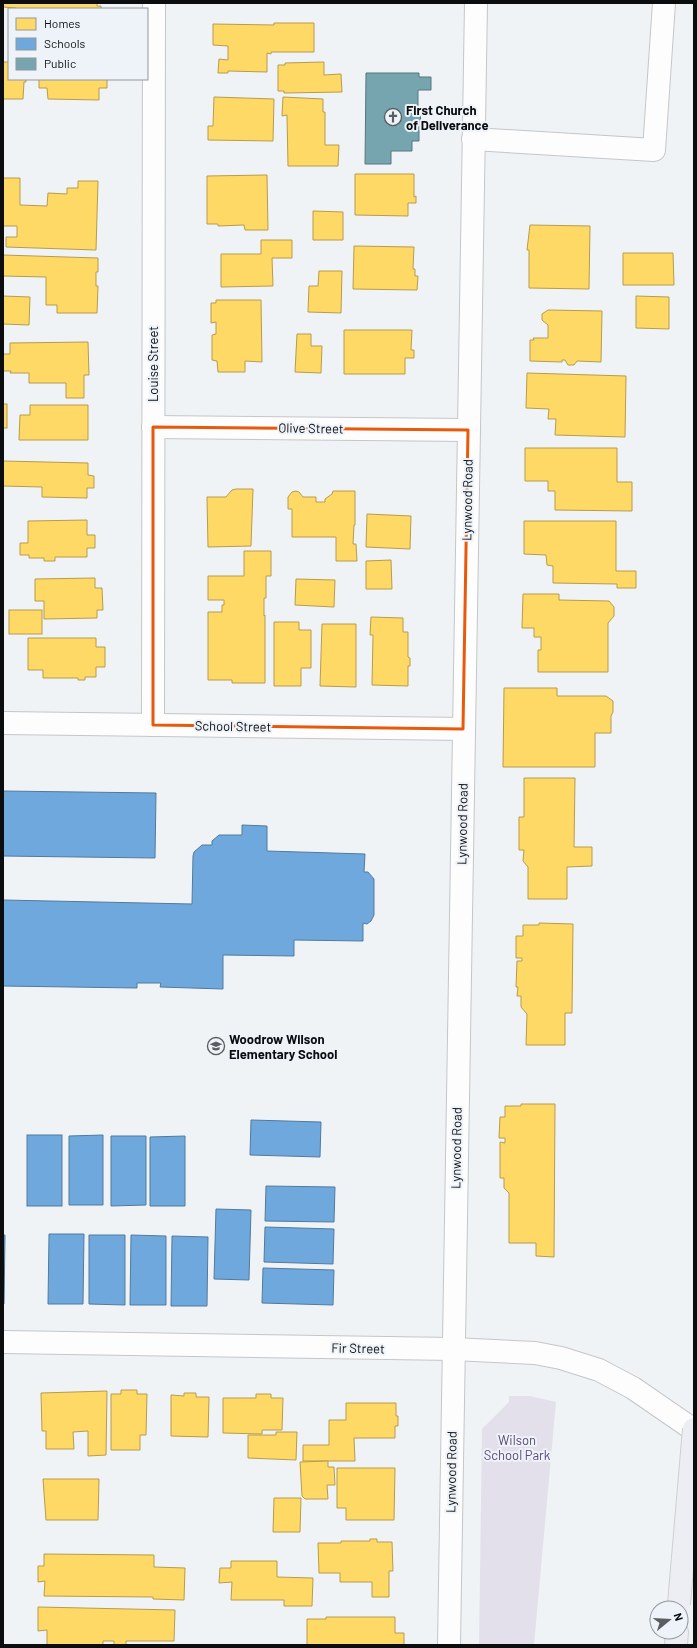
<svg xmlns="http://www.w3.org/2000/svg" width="697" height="1648" viewBox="0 0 697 1648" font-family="Barlow,sans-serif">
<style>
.green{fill:#e3e0ec}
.homes{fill:#ffd966;stroke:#b69c4c}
.schools{fill:#6fa8dc;stroke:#517a9e}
.public{fill:#76a5af;stroke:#56777f}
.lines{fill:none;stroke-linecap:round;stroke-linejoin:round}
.minor-casing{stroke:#c4c6c8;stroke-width:24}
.highway-casing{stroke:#cdcfd1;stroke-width:24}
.minor{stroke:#fdfdfe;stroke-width:22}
.highway{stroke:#edeef3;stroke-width:22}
.highway-bridge-casing{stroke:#cdcfd1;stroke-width:24;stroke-linecap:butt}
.highway-bridge{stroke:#edeef3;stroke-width:22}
.marked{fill:none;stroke:#e8590c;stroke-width:3;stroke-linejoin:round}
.labels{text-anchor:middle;stroke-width:4;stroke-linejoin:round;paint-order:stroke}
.poi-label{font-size:13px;font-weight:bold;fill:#0b0d0f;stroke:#edf3f9;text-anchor:start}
.street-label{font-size:13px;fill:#0b0d0f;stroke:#edf3f9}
.park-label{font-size:13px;fill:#5e4874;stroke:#edf3f9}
</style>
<rect width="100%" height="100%" fill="#f0f3f6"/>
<path class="green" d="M 509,1396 L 530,1396 L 556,1402 L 534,1645 L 479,1645 L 482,1429 L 509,1402 Z"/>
<g class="homes">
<path d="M 3,3 L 97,3 L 97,6 L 101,6 L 101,9 L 16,9 L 16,8 L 3,7 Z"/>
<path d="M 274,23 L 314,23 L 314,52 L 271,52 L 271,54 L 267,53 L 267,72 L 228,71 L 228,73 L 218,73 L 219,59 L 228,60 L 228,46 L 213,45 L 213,24 L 274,25 Z"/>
<path d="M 3,62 L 9,62 L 9,79 L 26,79 L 26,82 L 24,82 L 23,99 L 3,99 Z"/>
<path d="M 324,62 L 324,75 L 341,74 L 342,92 L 284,93 L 284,91 L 278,91 L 278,65 L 285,65 L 285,63 Z"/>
<path d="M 39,79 L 107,79 L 107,88 L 99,88 L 99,100 L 48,99 L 47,88 L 39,88 Z"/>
<path d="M 214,97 L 274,99 L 273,141 L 208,140 L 208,126 L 213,126 Z"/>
<path d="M 283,97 L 323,99 L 323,112 L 325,112 L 325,145 L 339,145 L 338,166 L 288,166 L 287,115 L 282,116 Z"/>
<path d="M 355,174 L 414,174 L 414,197 L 416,196 L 416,203 L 408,203 L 408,216 L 355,215 Z"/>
<path d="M 267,175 L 268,230 L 245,230 L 244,225 L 218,226 L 218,224 L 207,224 L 207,176 Z"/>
<path d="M 3,178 L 20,178 L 20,205 L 47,206 L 48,193 L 67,194 L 67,188 L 78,188 L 78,181 L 98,181 L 96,250 L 6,247 L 6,237 L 17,237 L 17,226 L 3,226 Z"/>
<path d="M 313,211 L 343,212 L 343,240 L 313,240 Z"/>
<path d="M 530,225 L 590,226 L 589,289 L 529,288 L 529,250 L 527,250 Z"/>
<path d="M 261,240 L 292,240 L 292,258 L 272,258 L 273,286 L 221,287 L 221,254 L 261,254 Z"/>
<path d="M 354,246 L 414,247 L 413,269 L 415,269 L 415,276 L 418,276 L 417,290 L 353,289 Z"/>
<path d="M 623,253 L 673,253 L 674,285 L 623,285 Z"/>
<path d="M 3,255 L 98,258 L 98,272 L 96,272 L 96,286 L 98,286 L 97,313 L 57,313 L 57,305 L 46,305 L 46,277 L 3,276 Z"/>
<path d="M 319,271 L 342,271 L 341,313 L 308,312 L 309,286 L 318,286 Z"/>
<path d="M 3,296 L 30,297 L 29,325 L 3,324 Z"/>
<path d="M 636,296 L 669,297 L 669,329 L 636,328 Z"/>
<path d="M 216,300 L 261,300 L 262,362 L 245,361 L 245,372 L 218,372 L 217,361 L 212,360 L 212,335 L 216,334 L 216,322 L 211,323 L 211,303 L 216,303 Z"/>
<path d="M 548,310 L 602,311 L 601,362 L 577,361 L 574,365 L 568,365 L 565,360 L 562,360 L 562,362 L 530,361 L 530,340 L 534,340 L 533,338 L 548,338 L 548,325 L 542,320 L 542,314 Z"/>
<path d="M 344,330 L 412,330 L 411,350 L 414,350 L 414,358 L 405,358 L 405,374 L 344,374 Z"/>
<path d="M 297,334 L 311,334 L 311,346 L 322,346 L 321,373 L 295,372 Z"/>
<path d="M 88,342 L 89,375 L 84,375 L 84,398 L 66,398 L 66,383 L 29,383 L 29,373 L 10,373 L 11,371 L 3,371 L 3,354 L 10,354 L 10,343 Z"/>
<path d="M 527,373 L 626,376 L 625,437 L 555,435 L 556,419 L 548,419 L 549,409 L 526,408 Z"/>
<rect x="3" y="404" width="4" height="24"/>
<path d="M 30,405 L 88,405 L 88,440 L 19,440 L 20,415 L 30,415 Z"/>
<path d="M 525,448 L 617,448 L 617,482 L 632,482 L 632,511 L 555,510 L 555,491 L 548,491 L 548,481 L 525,481 Z"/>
<path d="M 3,461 L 88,463 L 88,475 L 94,476 L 94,488 L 87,488 L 87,498 L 42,497 L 42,487 L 3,486 Z"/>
<path d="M 236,489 L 253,489 L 251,546 L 208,547 L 207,497 L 226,497 L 232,490 Z"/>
<path d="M 296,491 L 299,492 L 303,497 L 316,497 L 316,502 L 325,502 L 325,499 L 332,494 L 333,491 L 355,491 L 355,525 L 354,525 L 353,544 L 356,544 L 357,561 L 336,561 L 336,537 L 292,537 L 292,509 L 288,509 L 288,497 L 292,492 Z"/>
<path d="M 367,514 L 411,516 L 410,549 L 366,547 Z"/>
<path d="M 87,520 L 87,535 L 95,535 L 95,548 L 87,548 L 87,557 L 55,557 L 55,561 L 44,561 L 44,558 L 29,558 L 29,555 L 20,555 L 20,543 L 28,543 L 28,521 Z"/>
<path d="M 524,521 L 616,521 L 616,571 L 636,571 L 636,588 L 617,588 L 617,584 L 553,583 L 553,566 L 547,565 L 546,555 L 524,554 Z"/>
<path d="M 244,551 L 271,551 L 271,576 L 266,576 L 266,598 L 264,598 L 264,616 L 265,615 L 265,683 L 232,683 L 232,680 L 208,680 L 208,612 L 222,612 L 222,605 L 224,605 L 224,600 L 208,600 L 208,576 L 244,576 Z"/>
<path d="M 391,560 L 392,589 L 366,589 L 366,561 Z"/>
<path d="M 95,578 L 95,588 L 102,588 L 103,610 L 97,610 L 97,618 L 44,619 L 44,601 L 35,601 L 35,579 Z"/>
<path d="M 296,579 L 335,580 L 334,607 L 295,605 Z"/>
<path d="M 523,594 L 559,594 L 559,600 L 609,601 L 614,607 L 614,616 L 608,623 L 608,672 L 538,672 L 538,650 L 541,650 L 541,637 L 534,637 L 534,628 L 522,628 Z"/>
<rect x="9" y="610" width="33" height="24"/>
<path d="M 371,617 L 403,618 L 403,632 L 408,632 L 408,657 L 410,658 L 410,666 L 408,666 L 408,686 L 372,685 L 373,635 L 370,635 Z"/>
<path d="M 274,622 L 299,622 L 299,630 L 311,630 L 311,668 L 301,668 L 301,686 L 274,686 Z"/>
<path d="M 322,624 L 356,624 L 356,687 L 320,686 Z"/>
<path d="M 28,638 L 96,638 L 96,647 L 105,647 L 105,667 L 96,667 L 96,677 L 85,677 L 85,680 L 78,680 L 78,678 L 43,678 L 43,670 L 28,670 Z"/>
<path d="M 504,688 L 557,688 L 557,696 L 606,696 L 613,701 L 613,712 L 611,716 L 611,733 L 595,733 L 595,767 L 503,767 Z"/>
<path d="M 524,778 L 575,778 L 574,847 L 592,847 L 592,866 L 567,867 L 567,899 L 528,899 L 528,867 L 523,861 L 524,850 L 519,850 L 519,817 L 524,817 Z"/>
<path d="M 539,923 L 573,924 L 572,1013 L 565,1013 L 565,1045 L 526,1045 L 527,1014 L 521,1007 L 521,996 L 517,996 L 518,987 L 516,987 L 517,961 L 522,961 L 522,958 L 516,958 L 516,936 L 523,936 L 523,925 L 539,925 Z"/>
<path d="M 521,1104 L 555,1104 L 554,1257 L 536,1256 L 536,1243 L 509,1243 L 509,1193 L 504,1188 L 504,1178 L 500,1178 L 500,1142 L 505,1143 L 505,1138 L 499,1138 L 500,1117 L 505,1117 L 505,1106 L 521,1106 Z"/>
<path d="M 121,1390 L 137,1390 L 137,1394 L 147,1394 L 146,1435 L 140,1435 L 140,1450 L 111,1450 L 111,1394 L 121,1394 Z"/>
<path d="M 107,1391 L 106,1455 L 88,1456 L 88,1431 L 73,1432 L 74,1449 L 46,1449 L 46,1431 L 42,1431 L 41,1393 Z"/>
<path d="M 184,1393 L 196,1393 L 196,1397 L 209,1397 L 208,1437 L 171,1436 L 171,1395 L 184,1396 Z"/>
<path d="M 256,1394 L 271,1394 L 271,1398 L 283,1398 L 282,1430 L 262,1430 L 262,1434 L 223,1433 L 223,1398 L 256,1398 Z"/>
<path d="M 346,1403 L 396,1403 L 396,1416 L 398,1416 L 398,1426 L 395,1426 L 395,1438 L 354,1438 L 355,1461 L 303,1461 L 303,1445 L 329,1445 L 329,1420 L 346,1420 Z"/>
<path d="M 276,1432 L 297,1432 L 296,1460 L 248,1458 L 248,1435 L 276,1435 Z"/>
<path d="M 328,1461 L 328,1467 L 334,1467 L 335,1485 L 327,1485 L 328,1499 L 305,1499 L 302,1496 L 300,1462 Z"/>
<path d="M 337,1468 L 395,1468 L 394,1520 L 346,1520 L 346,1508 L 337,1508 Z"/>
<path d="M 43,1479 L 99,1479 L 98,1520 L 46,1520 Z"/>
<path d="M 274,1498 L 301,1498 L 300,1532 L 273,1532 Z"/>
<path d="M 370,1539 L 377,1539 L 377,1542 L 392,1542 L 393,1571 L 389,1571 L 389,1597 L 372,1597 L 372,1582 L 340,1582 L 340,1573 L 319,1573 L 318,1543 L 341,1543 L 341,1541 L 370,1541 Z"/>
<path d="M 44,1554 L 154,1555 L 154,1567 L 185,1568 L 184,1600 L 153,1599 L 153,1597 L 44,1596 L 45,1581 L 38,1582 L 38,1566 L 44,1566 Z"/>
<path d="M 231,1561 L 277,1561 L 277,1577 L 313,1578 L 312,1606 L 284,1606 L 284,1600 L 231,1600 L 232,1582 L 219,1583 L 220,1568 L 231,1568 Z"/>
<path d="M 38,1607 L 175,1610 L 174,1641 L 126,1641 L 126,1645 L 114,1645 L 114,1641 L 103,1641 L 103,1645 L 47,1645 L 47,1630 L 38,1631 Z"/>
<path d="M 326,1617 L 395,1617 L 395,1633 L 404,1633 L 404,1645 L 307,1645 L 307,1619 L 326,1619 Z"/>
</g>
<g class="schools">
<path d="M 3,791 L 156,793 L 155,858 L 3,856 Z"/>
<path d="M 242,825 L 267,826 L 267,851 L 365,854 L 364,872 L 368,872 L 374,879 L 374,915 L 371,921 L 367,924 L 363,923 L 363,941 L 294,940 L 294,956 L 223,955 L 223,989 L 160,987 L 161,983 L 137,983 L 137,988 L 3,986 L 3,900 L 192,904 L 193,856 L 194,852 L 202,845 L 212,845 L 212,841 L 219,835 L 242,835 Z"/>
<path d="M 251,1120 L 321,1122 L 320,1157 L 250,1155 Z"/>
<rect x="27" y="1135" width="35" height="71"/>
<path d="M 103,1135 L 103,1205 L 69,1205 L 69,1136 Z"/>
<path d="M 111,1136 L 146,1136 L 146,1205 L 111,1206 Z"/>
<path d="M 185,1136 L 185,1206 L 150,1206 L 150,1137 Z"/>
<path d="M 266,1186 L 335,1187 L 334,1222 L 265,1221 Z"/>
<path d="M 216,1209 L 251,1210 L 249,1280 L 214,1279 Z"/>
<path d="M 265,1227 L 334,1229 L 333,1264 L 264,1262 Z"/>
<path d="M 49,1234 L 84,1234 L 83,1304 L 48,1304 Z"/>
<path d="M 3,1235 L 5,1235 L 4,1304 L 3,1304 Z"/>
<path d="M 89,1235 L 125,1235 L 125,1305 L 89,1304 Z"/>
<path d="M 131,1235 L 166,1236 L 166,1305 L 130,1305 Z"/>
<path d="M 172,1236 L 208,1237 L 207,1306 L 171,1306 Z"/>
<path d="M 263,1268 L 334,1270 L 333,1305 L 262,1303 Z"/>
</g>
<path class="public" d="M 366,73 L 419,73 L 419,77 L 431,77 L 431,90 L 418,90 L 418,110 L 420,110 L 421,124 L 419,124 L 419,141 L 412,141 L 412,151 L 391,151 L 391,164 L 365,164 Z"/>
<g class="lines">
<g class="minor-casing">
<g id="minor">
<path d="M 473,139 L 654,150 L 664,3"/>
<path d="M 153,427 L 468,430"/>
<path d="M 3,723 L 463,729"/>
<path d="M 153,725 L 154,3"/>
<path d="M 3,1342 L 453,1349 L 535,1353 L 561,1358 L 599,1370 L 633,1388 L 694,1430"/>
<path d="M 449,1645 L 476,3"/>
</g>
</g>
<g class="highway-casing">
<path id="highway" d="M 676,1645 L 677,1632"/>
</g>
<use href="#minor" class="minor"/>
<use href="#highway" class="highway"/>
<g class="highway-bridge-casing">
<path id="highway-bridge" d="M 679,1604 L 694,1429"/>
</g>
<use href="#highway-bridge" class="highway-bridge"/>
</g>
<path class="marked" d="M 153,427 L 468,430 L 463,729 L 153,725 Z"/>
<defs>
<g id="church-ring" transform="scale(0.9)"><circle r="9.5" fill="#edf3f9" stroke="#5b5e60" stroke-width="1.5"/><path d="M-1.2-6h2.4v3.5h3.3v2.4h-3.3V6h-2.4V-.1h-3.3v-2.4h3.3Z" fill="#5b5e60"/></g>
<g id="school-ring" transform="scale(0.9)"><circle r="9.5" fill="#edf3f9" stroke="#5b5e60" stroke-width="1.5"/><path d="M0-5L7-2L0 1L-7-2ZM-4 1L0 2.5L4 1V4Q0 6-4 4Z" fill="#5b5e60"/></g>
</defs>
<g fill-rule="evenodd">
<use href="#church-ring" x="393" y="117"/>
<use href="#school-ring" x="216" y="1046"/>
</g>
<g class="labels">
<g class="poi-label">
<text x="406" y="115">First Church<tspan x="406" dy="15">of Deliverance</tspan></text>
<text x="229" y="1044">Woodrow Wilson<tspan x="229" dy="15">Elementary School</tspan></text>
</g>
<g class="street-label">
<text transform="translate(153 364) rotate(-90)" y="5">Louise Street</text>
<text transform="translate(311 428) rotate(1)" y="5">Olive Street</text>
<text transform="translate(467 500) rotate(-89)" y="5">Lynwood Road</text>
<text transform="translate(233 726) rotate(1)" y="5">School Street</text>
<text transform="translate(462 824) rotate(-89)" y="5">Lynwood Road</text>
<text transform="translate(456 1148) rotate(-89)" y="5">Lynwood Road</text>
<text transform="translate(358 1348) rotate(1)" y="5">Fir Street</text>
<text transform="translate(451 1472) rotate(-89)" y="5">Lynwood Road</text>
</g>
<g class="park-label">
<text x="517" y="1445">Wilson<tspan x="517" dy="15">School Park</tspan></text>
</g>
</g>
<rect width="697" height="1648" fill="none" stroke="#0b0d0f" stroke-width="8"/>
<rect x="8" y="8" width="140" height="72" fill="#edf3f9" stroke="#93979b"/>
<rect x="16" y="18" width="20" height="12" fill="#ffd966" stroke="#93979b"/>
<text x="44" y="28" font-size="12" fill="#0b0d0f">Homes</text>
<rect x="16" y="38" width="20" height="12" fill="#6fa8dc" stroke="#93979b"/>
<text x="44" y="48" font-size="12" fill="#0b0d0f">Schools</text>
<rect x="16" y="58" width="20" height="12" fill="#76a5af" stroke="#93979b"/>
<text x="44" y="68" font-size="12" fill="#0b0d0f">Public</text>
<g transform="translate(669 1620) rotate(72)"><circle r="19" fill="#edf3f9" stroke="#93979b"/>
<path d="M0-3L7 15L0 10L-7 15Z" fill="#5b5e60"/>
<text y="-6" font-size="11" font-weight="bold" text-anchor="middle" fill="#0b0d0f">N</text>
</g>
</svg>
